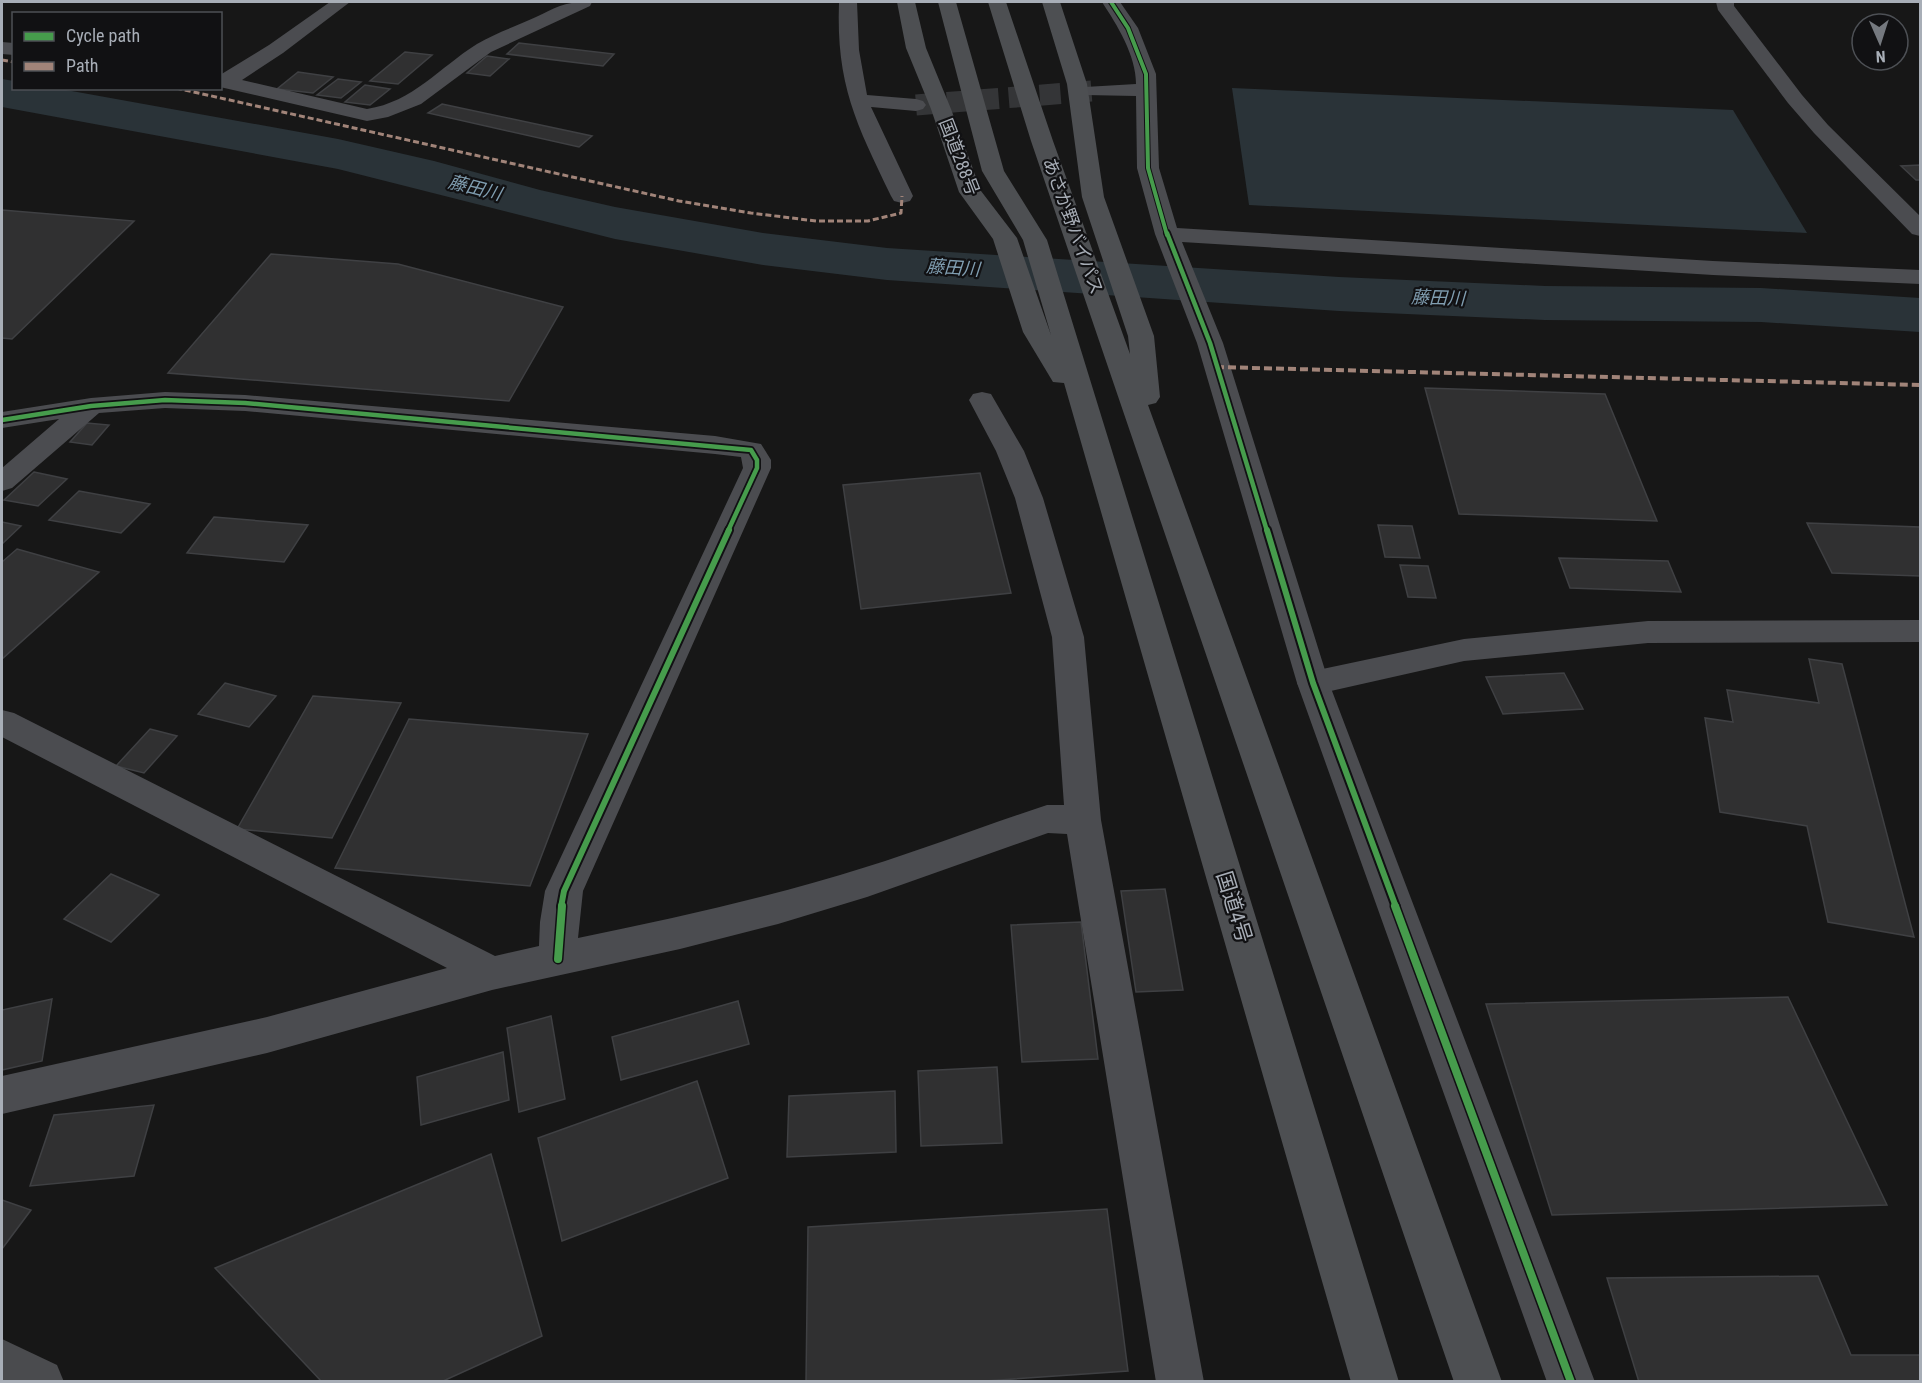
<svg xmlns="http://www.w3.org/2000/svg" width="1922" height="1383" viewBox="0 0 1922 1383" font-family="'Roboto Condensed','Noto Sans JP',sans-serif">
<style>
.water{fill:#2a3338}
.lines{fill:none;stroke-linecap:round;stroke-linejoin:round}
.river{fill:#2a3338;fill-rule:evenodd}
.building{fill:#303031;stroke:#3f4043;stroke-width:1.5}
.minor-tunnel{stroke:#343537;stroke-width:21;stroke-dasharray:21 10;stroke-linecap:butt}
.minor{fill:#4b4c50;fill-rule:evenodd}
.tertiary{fill:#4b4c50;fill-rule:evenodd}
.secondary{fill:#4a4b4e;fill-rule:evenodd}
.trunk{fill:#4d4f52;fill-rule:evenodd}
.quiet-far1{stroke:#a18479;stroke-width:3;stroke-dasharray:6 3;stroke-linecap:butt}
.quiet{stroke:#a18479;stroke-width:4;stroke-dasharray:8 4;stroke-linecap:butt}
.cycleway-far3-casing{stroke:#111113;stroke-width:6}
.cycleway-far2-casing{stroke:#111113;stroke-width:8}
.cycleway-far1-casing{stroke:#111113;stroke-width:10}
.cycleway-casing{stroke:#111113;stroke-width:11}
.cycleway-far3{stroke:#469c4c;stroke-width:4}
.cycleway-far2{stroke:#469c4c;stroke-width:4.5}
.cycleway-far1{stroke:#469c4c;stroke-width:6}
.cycleway{stroke:#469c4c;stroke-width:8}
.labels{text-anchor:middle;stroke-width:4.5;stroke-linejoin:round;paint-order:stroke}
.far-street-label{font-size:18px;fill:#a8aeb7;stroke:#111113}
.far-water-label{font-size:18px;font-style:italic;fill:#809eb1;stroke:#111113}
.street-label{font-size:21px;fill:#a8aeb7;stroke:#111113}
</style>
<rect width="100%" height="100%" fill="#171717"/>
<path class="water" d="M 1232,88 L 1733,110 L 1807,233 L 1249,205 Z"/>
<g class="lines">
<path class="river" d="M 2,79 L 14,81 L 14,88 L 55,88 L 338,139 L 434,161 L 540,190 L 615,207 L 763,233 L 887,248 L 1339,277 L 1545,286 L 1761,288 L 1920,298 L 1920,332 L 1761,322 L 1545,320 L 1339,311 L 887,280 L 763,265 L 615,239 L 338,169 L 2,107 Z"/>
</g>
<g class="building">
<path d="M 519,43 L 614,54 L 603,66 L 507,54 Z"/>
<path d="M 405,52 L 432,55 L 398,84 L 370,81 Z"/>
<path d="M 487,56 L 509,59 L 490,76 L 467,73 Z"/>
<path d="M 298,72 L 333,77 L 313,93 L 277,89 Z"/>
<path d="M 338,79 L 361,82 L 341,98 L 317,95 Z"/>
<path d="M 365,85 L 390,89 L 370,105 L 345,102 Z"/>
<path d="M 442,104 L 592,136 L 579,147 L 428,113 Z"/>
<path d="M 1920,165 L 1920,180 L 1916,180 L 1901,166 Z"/>
<path d="M 2,210 L 134,221 L 12,339 L 2,338 Z"/>
<path d="M 271,254 L 398,264 L 563,307 L 509,401 L 168,373 Z"/>
<path d="M 1425,388 L 1605,394 L 1657,521 L 1459,514 Z"/>
<path d="M 87,423 L 109,425 L 92,445 L 70,442 Z"/>
<path d="M 34,472 L 67,479 L 38,506 L 4,500 Z"/>
<path d="M 980,473 L 1011,593 L 861,609 L 843,485 Z"/>
<path d="M 79,491 L 150,504 L 121,533 L 49,520 Z"/>
<path d="M 214,517 L 308,525 L 284,562 L 187,553 Z"/>
<path d="M 2,522 L 21,526 L 2,544 Z"/>
<path d="M 1807,523 L 1920,527 L 1920,576 L 1832,573 Z"/>
<path d="M 1378,525 L 1412,526 L 1420,558 L 1385,557 Z"/>
<path d="M 17,549 L 99,572 L 2,659 L 2,562 Z"/>
<path d="M 1559,558 L 1668,561 L 1681,592 L 1570,588 Z"/>
<path d="M 1400,565 L 1428,566 L 1436,598 L 1408,597 Z"/>
<path d="M 1809,659 L 1842,664 L 1914,937 L 1828,922 L 1807,826 L 1720,812 L 1705,718 L 1733,722 L 1727,690 L 1819,703 Z"/>
<path d="M 1564,673 L 1583,709 L 1503,714 L 1486,677 Z"/>
<path d="M 225,683 L 276,696 L 249,727 L 198,714 Z"/>
<path d="M 313,696 L 401,703 L 332,838 L 237,829 Z"/>
<path d="M 409,719 L 588,734 L 530,886 L 335,868 Z"/>
<path d="M 150,729 L 177,736 L 144,773 L 116,766 Z"/>
<path d="M 111,874 L 159,895 L 111,942 L 64,919 Z"/>
<path d="M 1165,889 L 1183,990 L 1136,992 L 1121,891 Z"/>
<path d="M 1081,922 L 1098,1059 L 1022,1062 L 1011,925 Z"/>
<path d="M 1788,997 L 1887,1205 L 1552,1215 L 1486,1004 Z"/>
<path d="M 52,999 L 42,1061 L 2,1070 L 2,1010 Z"/>
<path d="M 738,1001 L 749,1044 L 621,1080 L 612,1037 Z"/>
<path d="M 551,1016 L 565,1099 L 519,1112 L 507,1028 Z"/>
<path d="M 503,1052 L 509,1100 L 421,1125 L 417,1077 Z"/>
<path d="M 997,1067 L 1002,1143 L 921,1146 L 918,1071 Z"/>
<path d="M 697,1081 L 728,1178 L 562,1241 L 538,1138 Z"/>
<path d="M 895,1091 L 896,1152 L 787,1157 L 789,1096 Z"/>
<path d="M 154,1105 L 134,1176 L 30,1186 L 54,1115 Z"/>
<path d="M 491,1154 L 542,1336 L 441,1382 L 322,1382 L 215,1268 Z"/>
<path d="M 2,1200 L 31,1210 L 2,1249 Z"/>
<path d="M 1107,1209 L 1128,1371 L 970,1382 L 806,1382 L 808,1227 Z"/>
<path d="M 1818,1276 L 1851,1355 L 1920,1355 L 1920,1382 L 1639,1382 L 1607,1278 Z"/>
</g>
<g class="lines">
<path class="minor-tunnel" d="M 916,105 L 1092,91"/>
<g class="minor">
<path d="M 330,2 L 350,2 L 283,53 L 242,80 L 367,109 C 413,102 440,67 477,44 C 495,33 517,26 536,17 C 556,7 569,0 592,2 L 590,6 L 491,52 L 421,104 L 388,117 L 367,121 L 220,87 L 220,75 L 269,45 Z"/>
<path d="M 839,2 L 857,2 L 859,50 L 867,95 L 916,99 L 923,101 L 926,105 L 923,109 L 916,111 L 871,107 L 913,196 L 910,201 L 902,203 L 894,201 L 891,196 C 856,123 836,85 839,2 Z"/>
<path d="M 1102,2 L 1120,2 L 1138,28 L 1156,74 L 1159,168 L 1177,228 L 1713,261 L 1920,270 L 1920,284 L 1713,275 L 1182,242 L 1223,343 L 1329,683 L 1595,1382 L 1547,1382 L 1297,683 L 1197,343 L 1155,234 L 1137,168 L 1136,96 L 1085,95 L 1082,91 L 1085,87 L 1136,84 C 1136,55 1117,25 1102,2 Z"/>
<path d="M 1716,2 L 1734,2 L 1734,6 L 1802,95 L 1828,125 L 1920,216 L 1920,236 L 1912,234 L 1814,133 L 1788,103 L 1718,10 Z"/>
<path d="M 2,42 L 14,43 L 14,55 L 2,54 Z"/>
<path d="M 165,392 L 245,395 L 715,436 L 761,444 L 771,460 L 771,468 L 583,891 L 578,938 C 674,918 771,897 866,867 C 927,848 986,825 1047,805 L 1064,805 L 1052,637 L 1015,498 L 996,451 L 969,400 L 973,394 L 982,392 L 991,394 L 1024,451 L 1043,498 L 1084,637 L 1101,820 L 1204,1382 L 1156,1382 L 1067,834 L 1048,833 L 867,897 L 778,924 L 680,949 L 492,990 L 267,1053 L 2,1114 L 2,1076 L 267,1017 L 447,968 L 2,737 L 2,710 L 14,713 L 495,956 L 539,946 L 540,922 L 545,891 L 743,468 L 741,457 L 715,454 L 245,411 L 165,408 L 99,413 L 12,488 L 2,491 L 2,468 L 59,419 L 2,428 L 2,412 L 91,398 Z"/>
</g>
<path class="tertiary" d="M 1920,620 L 1920,642 L 1648,643 L 1464,661 L 1313,695 L 1301,691 L 1297,683 L 1301,675 L 1313,671 L 1464,639 L 1648,621 Z"/>
<path class="secondary" d="M 2,1339 L 57,1365 L 64,1382 L 2,1382 Z"/>
<g class="trunk">
<path d="M 897,2 L 915,2 L 926,48 L 951,109 L 981,191 L 1017,238 L 1051,335 L 1023,240 L 982,171 L 938,2 L 956,2 L 1004,171 L 1047,240 L 1399,1382 L 1351,1382 L 1064,383 L 1053,382 L 1023,332 L 993,239 L 959,192 L 931,109 L 906,48 Z"/>
<path d="M 988,2 L 1006,2 L 1053,141 L 1130,354 L 1128,336 L 1082,197 L 1067,84 L 1042,2 L 1060,2 L 1087,84 L 1104,197 L 1154,336 L 1160,397 L 1156,403 L 1148,405 L 1502,1382 L 1454,1382 L 1031,141 Z"/>
</g>
<g class="quiet-far1">
<path d="M 2,60 L 14,62"/>
<path d="M 176,88 L 679,201 L 751,213 L 816,221 L 868,221 L 901,213 L 902,196"/>
</g>
<path class="quiet" d="M 1216,367 L 1920,385"/>
<g class="cycleway-far3-casing">
<path id="cycleway-far3" d="M 1111,2 L 1128,28 L 1146,74 L 1148,168 L 1167,235"/>
</g>
<g class="cycleway-far2-casing">
<g id="cycleway-far2">
<path d="M 1167,233 L 1210,343 L 1267,531"/>
<path d="M 2,420 L 91,406 L 165,400 L 245,403 L 751,450 L 757,460 L 757,468 L 728,531"/>
</g>
</g>
<g class="cycleway-far1-casing">
<g id="cycleway-far1">
<path d="M 1267,530 L 1313,683 L 1396,907"/>
<path d="M 561,907 L 564,891 L 729,530"/>
</g>
</g>
<g class="cycleway-casing">
<g id="cycleway">
<path d="M 1395,906 L 1571,1382"/>
<path d="M 558,959 L 562,906"/>
</g>
</g>
<use href="#cycleway-far3" class="cycleway-far3"/>
<use href="#cycleway-far2" class="cycleway-far2"/>
<use href="#cycleway-far1" class="cycleway-far1"/>
<use href="#cycleway" class="cycleway"/>
</g>
<g class="labels">
<g class="far-street-label">
<text transform="translate(959 157) rotate(69)" y="6">国道288号</text>
<text transform="translate(1073 226) rotate(70)" y="6">あさか野バイパス</text>
</g>
<g class="far-water-label">
<text transform="translate(475 188) rotate(14)" y="6">藤田川</text>
<text transform="translate(953 268) rotate(4)" y="6">藤田川</text>
<text transform="translate(1438 298) rotate(2)" y="6">藤田川</text>
</g>
<g class="street-label">
<text transform="translate(1234 907) rotate(73)" y="7">国道4号</text>
</g>
</g>
<rect width="1922" height="1383" fill="none" stroke="#a8aeb7" stroke-width="6"/>
<rect x="12" y="12" width="210" height="78" fill="#111113" stroke="#4d5055" stroke-width="1.5"/>
<rect x="24" y="32" width="30" height="9" fill="#469c4c" stroke="#4d5055" stroke-width="1.5"/>
<text x="66" y="42" font-size="18" fill="#a8aeb7">Cycle path</text>
<rect x="24" y="62" width="30" height="9" fill="#a18479" stroke="#4d5055" stroke-width="1.5"/>
<text x="66" y="72" font-size="18" fill="#a8aeb7">Path</text>
<g transform="translate(1880 42) rotate(177)"><circle r="28" fill="#111113" stroke="#4d5055" stroke-width="1.5"/>
<path d="M0-4.5L10 22L0 15L-10 22Z" fill="#75797f"/>
<text y="-9" font-size="16" font-weight="bold" text-anchor="middle" fill="#a8aeb7">N</text>
</g>
</svg>
